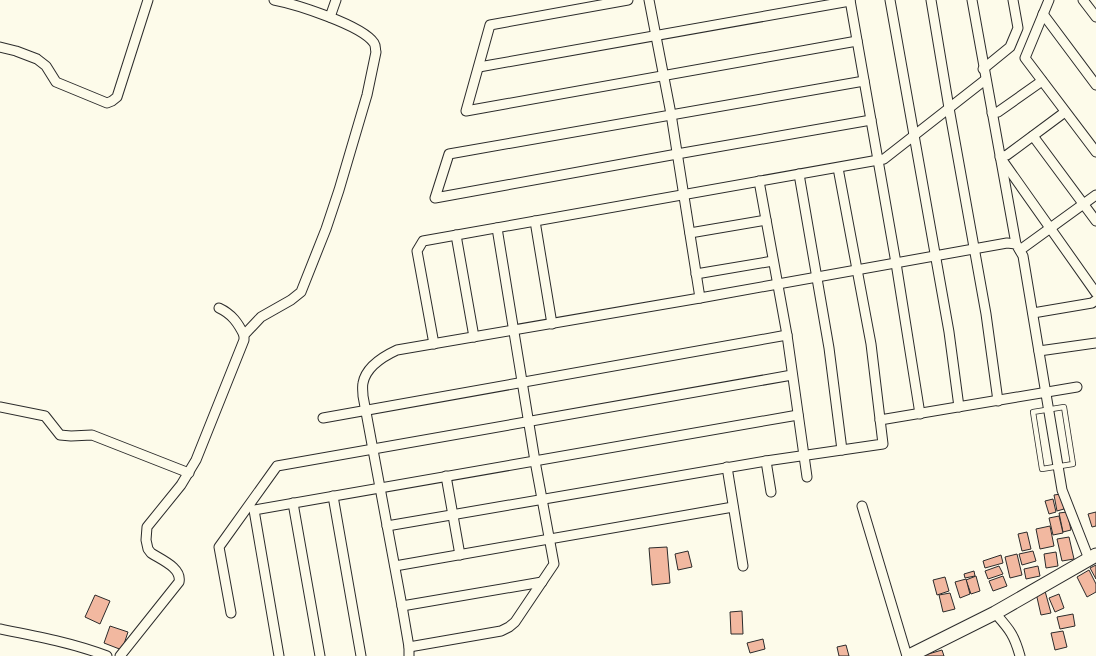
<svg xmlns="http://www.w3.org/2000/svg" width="1096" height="656" viewBox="0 0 1096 656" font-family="Roboto,sans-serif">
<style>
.building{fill:#f2b8a0;stroke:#2b2b2b}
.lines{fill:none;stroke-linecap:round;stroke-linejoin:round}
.lane-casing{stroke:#2b2b2b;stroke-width:6}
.street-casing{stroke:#2b2b2b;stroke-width:11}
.secondary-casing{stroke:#2b2b2b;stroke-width:15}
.lane{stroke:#fdfbea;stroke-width:4.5}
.street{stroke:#fdfbea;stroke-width:9}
.secondary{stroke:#fdfbea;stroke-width:13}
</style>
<rect width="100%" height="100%" fill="#fdfbea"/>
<g class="building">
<path d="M 1061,494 L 1064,509 L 1057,511 L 1054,495 Z"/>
<path d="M 1053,499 L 1056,512 L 1049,514 L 1045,501 Z"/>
<path d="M 1067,512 L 1071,530 L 1063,532 L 1059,513 Z"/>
<path d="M 1096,512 L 1096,526 L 1092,527 L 1088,514 Z"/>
<path d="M 1059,516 L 1063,533 L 1053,535 L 1049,518 Z"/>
<path d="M 1050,526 L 1054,546 L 1040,549 L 1036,529 Z"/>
<path d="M 1027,532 L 1031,549 L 1022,551 L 1018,534 Z"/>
<path d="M 1069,537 L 1074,559 L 1062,561 L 1057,539 Z"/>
<path d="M 667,547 L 670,583 L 652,585 L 649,548 Z"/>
<path d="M 688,551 L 692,567 L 678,570 L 675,554 Z"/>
<path d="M 1033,551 L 1036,561 L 1022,565 L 1019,554 Z"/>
<path d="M 1056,552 L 1058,566 L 1046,568 L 1044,554 Z"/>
<path d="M 1017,554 L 1022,575 L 1010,578 L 1005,557 Z"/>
<path d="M 1001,555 L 1003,563 L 985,568 L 983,561 Z"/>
<path d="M 1096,565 L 1096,579 L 1090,568 Z"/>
<path d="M 999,566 L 1003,574 L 988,579 L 985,571 Z"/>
<path d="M 1038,566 L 1040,576 L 1026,579 L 1024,569 Z"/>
<path d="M 1089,570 L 1096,584 L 1096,592 L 1087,597 L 1077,577 Z"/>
<path d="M 974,571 L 975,576 L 965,578 L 964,574 Z"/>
<path d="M 976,576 L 980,591 L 971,594 L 966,580 Z"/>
<path d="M 1003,576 L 1007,586 L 993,591 L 989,581 Z"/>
<path d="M 945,577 L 949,591 L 937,595 L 933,580 Z"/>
<path d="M 966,579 L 970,594 L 960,598 L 955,582 Z"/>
<path d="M 1045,591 L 1051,613 L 1041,615 L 1036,593 Z"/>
<path d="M 950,593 L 955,609 L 943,612 L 939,595 Z"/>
<path d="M 1059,594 L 1064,608 L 1055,612 L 1049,598 Z"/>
<path d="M 95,595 L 110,601 L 100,624 L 85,617 Z"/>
<path d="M 742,611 L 743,634 L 731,634 L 730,612 Z"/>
<path d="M 1073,614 L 1075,626 L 1060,629 L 1057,617 Z"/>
<path d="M 110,626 L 128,632 L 122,650 L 104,643 Z"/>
<path d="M 1063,631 L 1067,647 L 1055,650 L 1051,633 Z"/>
<path d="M 763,639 L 765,649 L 750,653 L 747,643 Z"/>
<path d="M 846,645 L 849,656 L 839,656 L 837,647 Z"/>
<path d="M 942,650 L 944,656 L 925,656 L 925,655 Z"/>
</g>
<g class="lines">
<g class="lane-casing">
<path id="lane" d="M 1064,407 L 1073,464 L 1042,469 L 1033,412 Z"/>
</g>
<g class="street-casing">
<g id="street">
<path d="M 628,0 L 490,25 L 466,111 L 857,41"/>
<path d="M 649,0 L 671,114 L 700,298 L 1007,243 L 1016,244 L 1023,256 L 1062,490 L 1089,559"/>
<path d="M 850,0 L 896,263 L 920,414"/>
<path d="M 890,0 L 949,332 L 959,407"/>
<path d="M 931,0 L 949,108 L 986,314 L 998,401"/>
<path d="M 972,0 L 1016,244"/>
<path d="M 1049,0 L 1025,58 L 1096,152"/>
<path d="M 1083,0 L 1096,17"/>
<path d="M 1043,14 L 1096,85"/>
<path d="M 330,17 L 336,0"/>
<path d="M 0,47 L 16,51 L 37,59 L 46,66 L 56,82 L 107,103 L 112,101 L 117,97 L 148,0"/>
<path d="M 479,67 L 850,1"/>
<path d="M 983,69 L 1010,47 L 1018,28 L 1013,0"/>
<path d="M 864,81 L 449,154 L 435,198 L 677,154 L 871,120"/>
<path d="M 1065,112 L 1007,155 L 1000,157 L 1096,293"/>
<path d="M 992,113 L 998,112 L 1042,81"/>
<path d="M 1033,136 L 1096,221"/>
<path d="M 799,174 L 829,348 L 842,450"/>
<path d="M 759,181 L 787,335 L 807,477"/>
<path d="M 535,221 L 552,324"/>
<path d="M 690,233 L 766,220"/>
<path d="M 456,235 L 474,337"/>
<path d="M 1020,250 L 1096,195"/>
<path d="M 696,274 L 773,261"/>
<path d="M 219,308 C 232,314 238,323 244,335"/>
<path d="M 1033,313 L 1092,303 L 1096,300"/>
<path d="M 434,344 L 417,251 L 423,241 L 884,159 L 985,80"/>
<path d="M 1039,351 L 1096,343"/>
<path d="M 0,407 L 45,416 L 60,435 L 71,436 L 92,435 L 189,473"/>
<path d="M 323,418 L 787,335"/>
<path d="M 880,420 L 1077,387"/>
<path d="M 766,461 L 771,492"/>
<path d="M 727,467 L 743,566"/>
<path d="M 446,476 L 460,555"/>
<path d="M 333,496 L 361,656"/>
<path d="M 293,503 L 320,656"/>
<path d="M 862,506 L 907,656"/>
<path d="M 387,526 L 766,461 L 883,444 L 871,344 L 838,168"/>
<path d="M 395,566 L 733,507"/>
<path d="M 402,606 L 542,582"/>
<path d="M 231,613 L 219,547 L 277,466 L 792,375"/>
<path d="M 995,613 C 1009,629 1014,634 1020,656"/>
<path d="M 0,629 C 36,636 73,643 107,656"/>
<path d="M 409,647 L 501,631 L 509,627 L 515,622 L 554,564 L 535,461 L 497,228"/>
<path d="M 120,656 L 179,582 C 182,568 162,560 151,553 L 148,549 L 146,540 L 147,527 L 181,485 L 196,460 L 244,340 L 244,335 L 261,317 L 291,300 L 301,292 L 326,229 L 339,190 L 367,95 L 376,52 C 375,49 376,46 374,43 C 362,25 295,4 274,0"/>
<path d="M 279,656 L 254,510 L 798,415"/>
<path d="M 409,656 L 409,647 L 402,606 L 363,396 C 363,392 362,387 363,383 C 366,367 384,356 397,350 L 700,298"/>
</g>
</g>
<g class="secondary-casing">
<path id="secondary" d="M 909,656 L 995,613 L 1096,555"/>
</g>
<use href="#lane" class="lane"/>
<use href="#street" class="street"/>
<use href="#secondary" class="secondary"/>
</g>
</svg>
